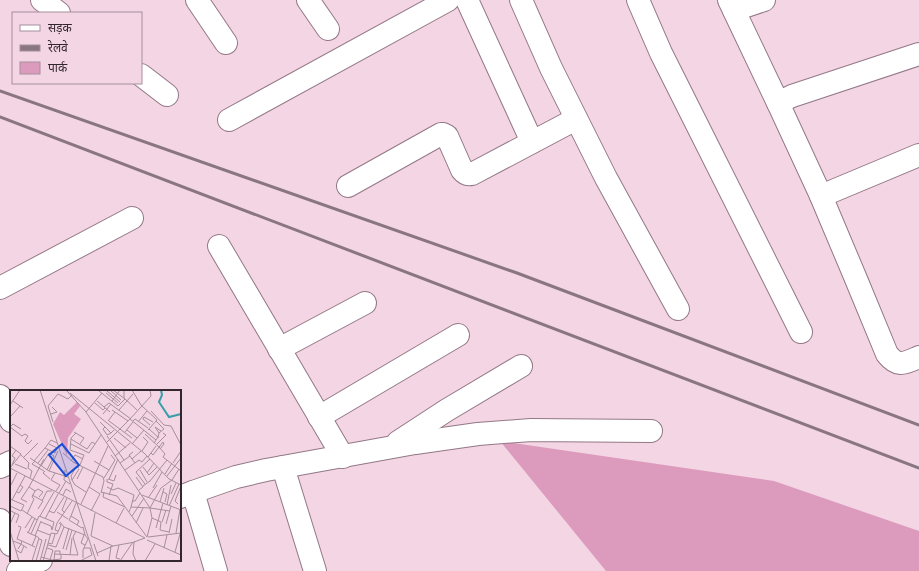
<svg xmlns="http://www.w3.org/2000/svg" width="919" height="571" viewBox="0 0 919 571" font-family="'DM Sans','Noto Sans Devanagari',sans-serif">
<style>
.green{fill:#dc9bbd}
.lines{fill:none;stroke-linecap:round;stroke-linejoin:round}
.minor-casing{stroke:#937886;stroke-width:24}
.minor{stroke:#fff;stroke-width:22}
.rail{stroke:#8a7680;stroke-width:3}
.inset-river{fill:none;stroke:#389ea9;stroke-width:2}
.inset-road{fill:none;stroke:#a68f9b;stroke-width:1}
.view{fill:#1d4ed8;fill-opacity:0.15;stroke:#1d4ed8;stroke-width:2}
.inset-edge{fill:none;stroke:#33272d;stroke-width:2}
</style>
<rect width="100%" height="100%" fill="#f3d5e4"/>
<path class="green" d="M 500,441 L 774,481 L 919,531 L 919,571 L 606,571 Z"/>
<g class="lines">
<g class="minor-casing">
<g id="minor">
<path d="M 42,0 L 59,13"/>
<path d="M 197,0 L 226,43"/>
<path d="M 308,0 L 328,29"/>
<path d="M 467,0 L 532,142"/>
<path d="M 521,0 L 551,68 L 606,178 L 678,309"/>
<path d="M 638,0 L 661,53 L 801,332"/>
<path d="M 729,0 L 778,103 L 792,96 L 919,54"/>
<path d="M 734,10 L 764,0"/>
<path d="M 141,75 L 167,95"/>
<path d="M 778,103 L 821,196 L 856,279 L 887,354 C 898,368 905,363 919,357"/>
<path d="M 229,120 L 448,0"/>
<path d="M 348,186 L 441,134 L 443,134 L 447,136 L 462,170 C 465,174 467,175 472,174 L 576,119"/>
<path d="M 821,196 L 919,155"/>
<path d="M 219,246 L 343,457"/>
<path d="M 0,288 L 132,218"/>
<path d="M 279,349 L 365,303"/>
<path d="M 0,396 L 11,421"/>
<path d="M 319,417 L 458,335"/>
<path d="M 398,442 L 447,410 L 521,366"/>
<path d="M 0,467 L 11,462"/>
<path d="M 283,467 L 315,571"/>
<path d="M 193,492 L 216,571"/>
<path d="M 180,497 L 193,492 L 236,477 L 266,470 L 415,443 L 478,434 L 531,430 L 651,431"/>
<path d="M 0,520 L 11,545"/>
<path d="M 18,571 L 41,560"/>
</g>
</g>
<use href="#minor" class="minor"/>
<g class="rail">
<path d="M 0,91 L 517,273 L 919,425"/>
<path d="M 0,117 L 919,468"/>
</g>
</g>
<g transform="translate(10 390)">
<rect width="171" height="171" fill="#f3d5e4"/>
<path d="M 67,12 L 70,16 L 64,24 L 71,29 L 58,48 L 57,66 L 43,34 L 50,22 L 54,25 Z" fill="#dc9bbd"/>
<path class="inset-river" d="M 151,0 L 152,5 L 149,12 L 159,27 L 171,24"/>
<path class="inset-road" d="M 30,0 L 86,171M 56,0 L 76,22 L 140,118 L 142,128 L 137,147M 100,0 L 111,10M 114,0 L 114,8 L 127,20M 122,0 L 131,15M 89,1 L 108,16 L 115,9 L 103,0M 97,1 L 110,12M 60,3 L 134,63 L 159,89 L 171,95M 96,3 L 108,13M 3,11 L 13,18M 87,11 L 100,22M 102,11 L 110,0M 85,13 L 93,20 L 95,18M 0,15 L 10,0M 131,15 L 147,30M 94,17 L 99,13 L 121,29M 109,20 L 123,4M 141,21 L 154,35 L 161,36 L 171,55M 76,22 L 92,3M 105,22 L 118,31M 41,24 L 47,22 L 42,17M 93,24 L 101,14M 0,27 L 10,16M 120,29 L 141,6 L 140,0M 98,31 L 105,22 L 102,20M 99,31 L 122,48M 123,31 L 125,29 L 138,38M 146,31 L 154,39 L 149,43 L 148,48M 43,32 L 38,16 L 48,4 L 58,9 L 62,5M 90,32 L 101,43 L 104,40M 128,32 L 137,21M 140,35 L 133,29 L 134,27 L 143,32M 0,37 L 12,46 L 15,44 L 18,46 L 15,51 L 18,54 L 22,50M 0,37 L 3,34 L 11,39M 95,37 L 93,39 L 97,45 L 101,43M 139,39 L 148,47 L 144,53M 117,40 L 127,48M 138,40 L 147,30M 64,42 L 74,48 L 70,54M 115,42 L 123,32M 66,43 L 61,48 L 60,60 L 74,65 L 70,75M 149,43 L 145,37 L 151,41M 135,44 L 150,58 L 155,64 L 153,67 L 171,81M 97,46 L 114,70M 104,48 L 116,58M 61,49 L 77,59M 96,53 L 120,29 L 146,50M 39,54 L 47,58 L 45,63M 61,54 L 79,63 L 91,45M 122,54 L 134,40M 147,54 L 156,45 L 153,43M 0,56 L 11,64 L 0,78M 35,58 L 41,50 L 47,53M 77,59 L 82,52 L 85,54M 132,61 L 138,52 L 133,47M 123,62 L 119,65 L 125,73M 53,63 L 63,72 L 93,87 L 94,91 L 91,103M 141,63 L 143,65 L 153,52 L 154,54 L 150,59M 11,65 L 19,73 L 18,78 L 22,81 L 20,88M 105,66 L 120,53M 14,67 L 28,53M 138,67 L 146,56M 20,68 L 39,81 L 58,87M 122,69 L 131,61M 24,71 L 35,58 L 45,63M 25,71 L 22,74 L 34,81M 61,71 L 65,65 L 73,69M 84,71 L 99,80 L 94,88M 28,73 L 38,60M 110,73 L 120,66M 163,73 L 171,61M 5,74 L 17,79M 2,75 L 5,68 L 2,66 L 6,60M 31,76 L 39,63M 133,77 L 139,85 L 147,77M 0,78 L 135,148M 69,78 L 66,77 L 61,86 L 62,90 L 65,95 L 76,102M 37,80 L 44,66 L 39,63M 55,80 L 54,90 L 60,94M 99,80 L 105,70 L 101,65M 115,80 L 129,70 L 132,72 L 137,66M 130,80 L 137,92M 35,81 L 33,83 L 40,89M 39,81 L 48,61M 45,83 L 41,90 L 50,95 L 46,101M 137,83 L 144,73M 155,84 L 162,73M 157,86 L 171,68M 126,87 L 133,97 L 129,100M 67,89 L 73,77M 97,89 L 97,92 L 103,94 L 99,105M 98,89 L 104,91 L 106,85M 99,89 L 108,69M 62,90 L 69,79M 162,90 L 169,79M 135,94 L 126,82 L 140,69M 1,95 L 7,83M 133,96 L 140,91 L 157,70M 97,97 L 103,100 L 108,98 L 124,105 L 121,117M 143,98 L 152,82M 25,101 L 28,99 L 33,102 L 29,107M 7,102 L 9,103 L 13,97 L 10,95M 91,102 L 107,106 L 137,147M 94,102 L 93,107 L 115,117M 153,102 L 157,104 L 155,112M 49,103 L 56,91M 161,104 L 166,93M 22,105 L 33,111 L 28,119M 53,105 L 56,99 L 61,102M 132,105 L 171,120M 138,108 L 147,95M 0,109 L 14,115 L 11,121 L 0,116M 2,110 L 15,86M 32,111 L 37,101 L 42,101M 122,111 L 125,111 L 130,103M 17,112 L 11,109 L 19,97M 150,112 L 154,98M 66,113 L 61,126 L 69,131 L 67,135M 71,114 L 79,97M 168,114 L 165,111 L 171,96M 157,115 L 161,95M 159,116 L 169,94M 140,118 L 160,121M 12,120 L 27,130M 39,121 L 44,123 L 54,107M 81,121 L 90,104 L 79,97 L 98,56M 47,122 L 58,129M 119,122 L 121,117 L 140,118 L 151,98 L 162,90M 5,123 L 9,125 L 6,133M 55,123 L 52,120 L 57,108M 85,123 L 81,146 L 103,156M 17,124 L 24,109 L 22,107 L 25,101 L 19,97 L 34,69M 30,126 L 44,102M 122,126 L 134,108M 142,128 L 151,132 L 150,140 L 159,142M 35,129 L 48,104M 50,132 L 54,137 L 75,145 L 73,137 L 72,138 L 59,130 L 61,126M 152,132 L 156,120M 106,133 L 114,118M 126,133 L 133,118M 0,134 L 5,123 L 1,121M 156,134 L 161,116M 8,136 L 11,137 L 7,149 L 12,151M 15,138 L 22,127M 146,138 L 153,113M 27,140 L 40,145M 0,141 L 9,171M 48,141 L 45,140 L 47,133 L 62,111M 17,142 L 21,144 L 29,126 L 44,132 L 42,140 L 41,136 L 31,132M 18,143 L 25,128M 159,143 L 162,129M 166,143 L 170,119M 21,144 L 26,146 L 22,156M 74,145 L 71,153 L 75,155M 25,146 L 31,131M 138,147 L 171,143M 137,150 L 171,165M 3,151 L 11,154 L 12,151 L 25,157M 38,153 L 42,154 L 45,144M 84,154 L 88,166M 38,155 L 46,157 L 54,137M 109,155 L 106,168 L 110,169M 37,158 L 43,160 L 40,170M 74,158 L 80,158 L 82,165M 154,158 L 157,145M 8,159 L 11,154 L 17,158M 53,159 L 59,138M 6,160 L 11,163 L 14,156M 56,160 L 62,140M 165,162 L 170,144M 87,163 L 103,156 L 125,152M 44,164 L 68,165 L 63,147 L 66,141M 60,165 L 62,148M 31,167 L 42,170 L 51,169 L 51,165M 73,168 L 73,160 L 78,149 L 75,145M 44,170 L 45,161 L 50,161 L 50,165M 22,171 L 29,148 L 26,146M 26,171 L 32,150 L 29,149M 30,171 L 36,149M 33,171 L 41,143 L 47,144 L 51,135 L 49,133M 70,171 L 82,165M 99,171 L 101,156M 110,171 L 123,152M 126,171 L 123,164 L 124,152 L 135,148M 135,171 L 145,154"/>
<path class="view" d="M 52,54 L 69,75 L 56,86 L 39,65 Z"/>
<rect width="171" height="171" class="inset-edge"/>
</g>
<rect x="12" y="12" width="130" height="72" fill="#f3d5e4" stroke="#a68f9b"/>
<rect x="20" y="25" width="20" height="6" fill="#ffffff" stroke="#a68f9b"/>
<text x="48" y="32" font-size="12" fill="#33272d">सड़क</text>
<rect x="20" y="45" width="20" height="6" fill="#8a7680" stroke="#a68f9b"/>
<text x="48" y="52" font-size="12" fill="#33272d">रेलवे</text>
<rect x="20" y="62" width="20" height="12" fill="#dc9bbd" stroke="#a68f9b"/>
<text x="48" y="72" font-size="12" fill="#33272d">पार्क</text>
</svg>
